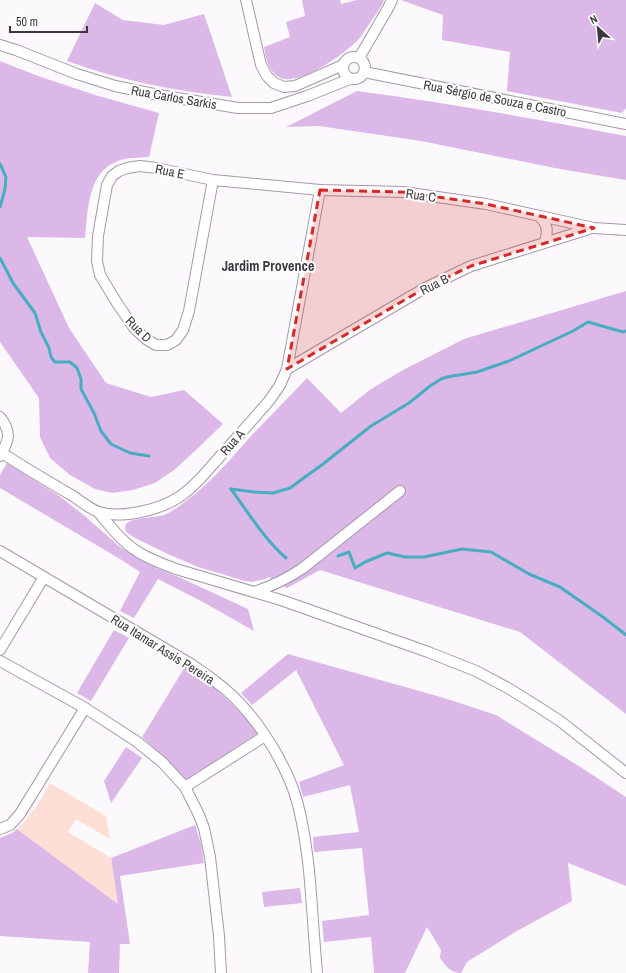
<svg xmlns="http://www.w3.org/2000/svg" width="626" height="973" viewBox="0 0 626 973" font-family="'Archivo Narrow',sans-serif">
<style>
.green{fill:#dbb8e8}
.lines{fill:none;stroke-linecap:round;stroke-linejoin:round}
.stream{stroke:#48adc0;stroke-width:3}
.building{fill:#ffded6}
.minor-casing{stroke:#a498a9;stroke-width:12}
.minor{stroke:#fff;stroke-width:10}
.marked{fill:#d62828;fill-opacity:0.2;stroke:#d62828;stroke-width:3;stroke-dasharray:8 5;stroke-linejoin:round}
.labels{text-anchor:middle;stroke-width:4;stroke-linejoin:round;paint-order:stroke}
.street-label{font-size:13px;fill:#3c373e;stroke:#fff}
.neighbourhood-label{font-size:14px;font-weight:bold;fill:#3c373e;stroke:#fff}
</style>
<rect width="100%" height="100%" fill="#fcf9fd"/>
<g class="green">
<path d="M 302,0 L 340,0 L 341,4 L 357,0 L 384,0 C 380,10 373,18 368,26 C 364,31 361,37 357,41 C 344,54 297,88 279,77 C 268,71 266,58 264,47 L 290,37 L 286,22 L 305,16 Z"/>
<path d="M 401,0 L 626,0 L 626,108 L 622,113 L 507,91 L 510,52 L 442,40 L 443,15 Z"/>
<path d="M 95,3 L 123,20 L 164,25 L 204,14 L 232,97 C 176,91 121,81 67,61 Z"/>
<path d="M 0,61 L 38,76 L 95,95 L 159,113 L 149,157 C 139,158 127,157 118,161 C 87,172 88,211 85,238 L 27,237 L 69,328 L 106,383 L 151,397 L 184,390 L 223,424 L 197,449 L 174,470 L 155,483 L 133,490 L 112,493 L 95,489 L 70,475 L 50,458 L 40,437 L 39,398 L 0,342 Z"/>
<path d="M 357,91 C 447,103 537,119 626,136 L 626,180 L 560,169 L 421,141 L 319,126 L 286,127 Z"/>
<path d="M 626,291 L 626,714 L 520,632 L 320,570 L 287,588 L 269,577 L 265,579 L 252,582 L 245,581 L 198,567 L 170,555 L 135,538 L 126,532 L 125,527 L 126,524 C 134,517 153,518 164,515 C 170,513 181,505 187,500 C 212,482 231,458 252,435 C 270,416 289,397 307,378 L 341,413 L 371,389 L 403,370 L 464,339 Z"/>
<path d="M 7,463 L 58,495 L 86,517 L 120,547 L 139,559 L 154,567 L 181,578 L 248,609 L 254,631 L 203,602 L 158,579 L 134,618 L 120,611 L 140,572 L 120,559 L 0,488 L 0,475 Z"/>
<path d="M 114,630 L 129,638 L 91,701 L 77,693 Z"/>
<path d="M 288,654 L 444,698 L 496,715 L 582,768 L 626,797 L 626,886 L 568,863 L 572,901 L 517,931 L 467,962 L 461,973 C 450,973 446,966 440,958 L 441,950 L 427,927 L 405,973 L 374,973 L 371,937 L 324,942 L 322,921 L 369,915 L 362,848 L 314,852 L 313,837 L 359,832 L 350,785 L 303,797 L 299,782 L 344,765 L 343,763 L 296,670 L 252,705 L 241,693 Z"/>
<path d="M 185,667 C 214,686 237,706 258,733 L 186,780 L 161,754 L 142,737 Z"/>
<path d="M 126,747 L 142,758 L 111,803 L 104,781 Z"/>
<path d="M 195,825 L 201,844 L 204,863 L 120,876 L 130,944 L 120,944 L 119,973 L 88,973 L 90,942 L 0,936 L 0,838 L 12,833 L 17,829 L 117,903 L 111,858 Z"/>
<path d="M 300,888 L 302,903 L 264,907 L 262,892 Z"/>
</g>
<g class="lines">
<g class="stream">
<path d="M 0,164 L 6,177 L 5,189 L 0,207"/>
<path d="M 0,258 L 13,283 L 35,313 L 41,332 L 49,348 L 51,357 L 55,362 L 70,362 L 77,368 L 81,379 L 81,389 L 94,413 L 101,431 L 111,444 L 130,453 L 149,456"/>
<path d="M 231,489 L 254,492 L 273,493 L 290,488 L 323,464 L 371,426 L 409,403 L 430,386 L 441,379 L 447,377 L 477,372 L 509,361 L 573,331 L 588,322 L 623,332 L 626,331"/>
<path d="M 231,489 C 247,511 265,540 286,558"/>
<path d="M 338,556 L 349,552 L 355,568 L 365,562 L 387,553 L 405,557 L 424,557 L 462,549 L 491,552 L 529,574 L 560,587 L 603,617 L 626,635"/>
</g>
</g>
<path class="building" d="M 50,783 L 106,816 L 110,839 L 76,819 L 68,832 L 111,858 L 118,904 L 17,829 L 25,821 L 33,810 L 34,811 Z"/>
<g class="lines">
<g class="minor-casing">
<g id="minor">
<path d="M 246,0 L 261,65 L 267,76 L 274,83 L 284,87 L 295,86 L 343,65"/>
<path d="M 0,45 L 16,50 L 77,74 L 115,86 L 159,95 L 238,108 L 271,108 L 307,96 L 350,79"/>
<circle cx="354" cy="68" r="11"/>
<path d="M 359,58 L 387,10 L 392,0"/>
<path d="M 364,72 L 626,124"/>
<path d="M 213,180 L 189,311 L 183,330 L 176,340 L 167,345 L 156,345 L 146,339 L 134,328 L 117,303 L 100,275 L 97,261 L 98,236 L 107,185 L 112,176 L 119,171 L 127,168 L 140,166 L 156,168 L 213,180 L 320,190 L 403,192 L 486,204 L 594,228 L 626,230"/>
<path d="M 539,216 C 548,225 548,230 545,242"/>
<path d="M 287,369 L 425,288 L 471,266 L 592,228"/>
<path d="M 0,417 C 12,432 9,441 0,456"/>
<path d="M 2,453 C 25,468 49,482 73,496 C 80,501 92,510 99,512 C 121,519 160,510 179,497 C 187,492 193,486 200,479 L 269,401 L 280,385 L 287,369 L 320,190"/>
<path d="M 98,512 C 107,522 114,532 124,541 C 138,555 158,562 176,569 L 281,600 L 428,652 L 476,671 L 508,688 L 540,708 L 560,721 L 626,773"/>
<path d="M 0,551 L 191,664 C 203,672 214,680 225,689 C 254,714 278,751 292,786 C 302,812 306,843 309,870 C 312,904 314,938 317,973"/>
<path d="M 254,592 C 272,586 287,579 303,568 L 400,491"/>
<path d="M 0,650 L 44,577"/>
<path d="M 0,661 L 85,708 L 136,741 L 162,762 L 185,787 L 199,815 L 204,828 L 210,857 L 219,936 L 221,973"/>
<path d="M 185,787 L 265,736"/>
<path d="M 0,829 L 10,825 L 20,814 L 85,708"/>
</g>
</g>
<use href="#minor" class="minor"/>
</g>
<path class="marked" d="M 320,190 L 403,192 L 486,204 L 594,228 L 471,266 L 425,288 L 287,369 Z"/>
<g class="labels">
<g class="street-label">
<text transform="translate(174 97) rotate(10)" y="5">Rua Carlos Sarkis</text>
<text transform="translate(495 98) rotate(11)" y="5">Rua Sérgio de Souza e Castro</text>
<text transform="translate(170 171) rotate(11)" y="5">Rua E</text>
<text transform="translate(421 195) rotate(8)" y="5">Rua C</text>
<text transform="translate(434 284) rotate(-27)" y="5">Rua B</text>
<text transform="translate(139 329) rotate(45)" y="5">Rua D</text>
<text transform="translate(232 442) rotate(-49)" y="5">Rua A</text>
<text transform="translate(163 649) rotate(32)" y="5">Rua Itamar Assis Pereira</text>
</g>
<g class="neighbourhood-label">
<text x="268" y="271">Jardim Provence</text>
</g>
</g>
<g transform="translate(598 28) rotate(333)" stroke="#ffffff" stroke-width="3" paint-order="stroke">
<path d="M0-3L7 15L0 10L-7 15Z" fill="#3c373e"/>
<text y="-6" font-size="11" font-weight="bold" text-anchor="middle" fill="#3c373e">N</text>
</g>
<path d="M10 26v6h77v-6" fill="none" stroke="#3c373e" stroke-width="2"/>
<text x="16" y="26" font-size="12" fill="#3c373e" stroke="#ffffff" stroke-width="3" paint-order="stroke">50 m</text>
</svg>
